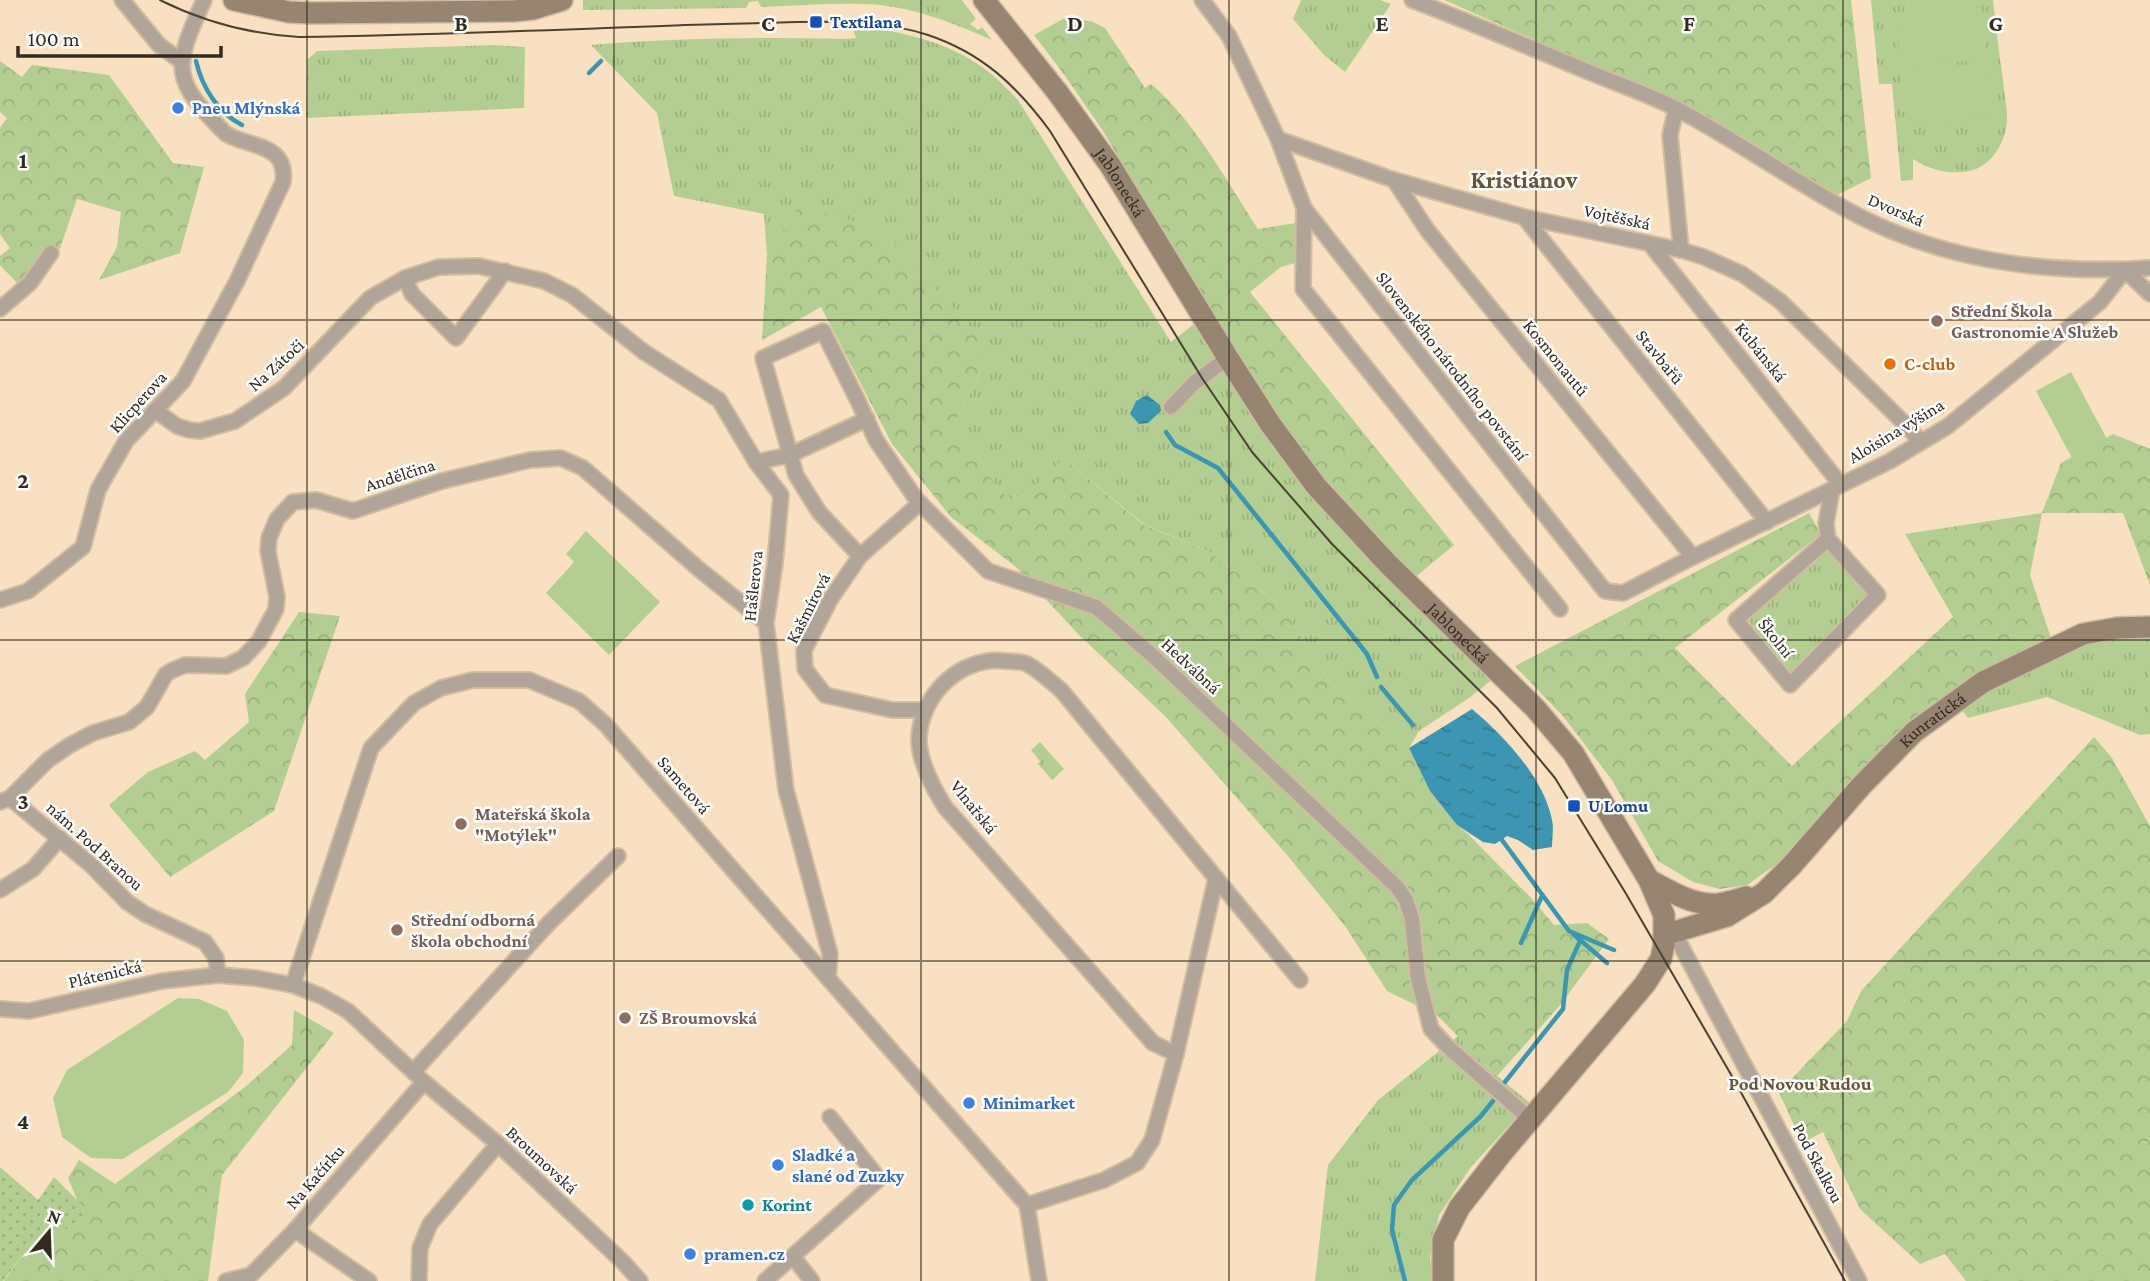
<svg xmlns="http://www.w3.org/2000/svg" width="2150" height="1281" viewBox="0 0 2150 1281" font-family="'Crimson Pro',serif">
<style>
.grass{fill:url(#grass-tufts)}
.forest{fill:url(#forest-crowns)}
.garden{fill:url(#garden-dots)}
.pitch{fill:#b2cf91}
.water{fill:url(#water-ripples)}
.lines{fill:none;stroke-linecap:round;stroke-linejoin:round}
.stream{stroke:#3d96b1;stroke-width:4.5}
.street-casing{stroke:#d2bca0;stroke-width:18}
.secondary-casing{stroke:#d2bca0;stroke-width:24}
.street{stroke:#b1a498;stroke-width:14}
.secondary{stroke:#978574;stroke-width:21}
.tram{stroke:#4b4032;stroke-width:2}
.grid{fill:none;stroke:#342b1f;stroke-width:2;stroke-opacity:0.55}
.transit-dot{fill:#1a4fb4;stroke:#fff;stroke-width:2.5}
.shop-dot{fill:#3f7fe0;stroke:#fff;stroke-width:2.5}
.education-dot{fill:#8d6e63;stroke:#fff;stroke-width:2.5}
.food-dot{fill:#e8710a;stroke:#fff;stroke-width:2.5}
.culture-dot{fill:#0f9aa8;stroke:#fff;stroke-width:2.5}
.labels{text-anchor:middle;stroke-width:5;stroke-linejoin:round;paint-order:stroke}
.transit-label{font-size:18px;font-weight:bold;fill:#164399;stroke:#fff;text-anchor:start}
.shop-label{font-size:18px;font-weight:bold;fill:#366cbe;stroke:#fff;text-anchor:start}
.street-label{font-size:18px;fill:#342b1f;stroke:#fff}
.education-label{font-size:18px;font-weight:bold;fill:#785e54;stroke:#fff;text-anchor:start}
.food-label{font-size:18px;font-weight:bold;fill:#c56008;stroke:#fff;text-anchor:start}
.culture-label{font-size:18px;font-weight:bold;fill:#0d838f;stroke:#fff;text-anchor:start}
.neighbourhood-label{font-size:19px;font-weight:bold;fill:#695438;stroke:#fff}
.district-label{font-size:24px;font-weight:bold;fill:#695438;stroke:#fff}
.grid-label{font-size:23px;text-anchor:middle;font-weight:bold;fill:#342b1f;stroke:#fff;stroke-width:5;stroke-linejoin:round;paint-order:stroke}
</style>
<defs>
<pattern id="grass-tufts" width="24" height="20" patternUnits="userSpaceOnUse" patternTransform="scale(1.75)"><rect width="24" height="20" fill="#b2cf91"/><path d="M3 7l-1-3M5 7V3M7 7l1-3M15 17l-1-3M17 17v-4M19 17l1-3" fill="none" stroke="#9ab27d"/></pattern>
<pattern id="forest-crowns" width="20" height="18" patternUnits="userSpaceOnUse" patternTransform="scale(1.75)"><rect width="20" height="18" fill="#b2cf91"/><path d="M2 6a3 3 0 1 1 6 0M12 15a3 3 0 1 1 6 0" fill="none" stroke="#9ab27d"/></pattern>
<pattern id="garden-dots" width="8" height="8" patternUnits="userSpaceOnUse" patternTransform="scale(1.75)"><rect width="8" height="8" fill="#b2cf91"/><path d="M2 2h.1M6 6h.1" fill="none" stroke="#9ab27d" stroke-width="1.8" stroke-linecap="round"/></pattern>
<pattern id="water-ripples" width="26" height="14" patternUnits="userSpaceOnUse" patternTransform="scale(1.75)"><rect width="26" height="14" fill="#3d96b1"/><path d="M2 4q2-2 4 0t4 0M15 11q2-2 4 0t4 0" fill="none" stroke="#347b8f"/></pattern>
</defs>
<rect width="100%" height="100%" fill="#f9e0c0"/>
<g class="grass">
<path d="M 583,0 L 962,0 L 976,19 L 970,24 L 978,30 L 982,27 L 992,40 C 951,22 909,5 863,4 C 830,3 795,6 761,7 L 758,1 L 749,2 L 746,8 L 583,10 Z"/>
<path d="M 1301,0 L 1380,0 L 1391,4 L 1345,72 L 1324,55 L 1293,19 Z"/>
<path d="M 1871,0 L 1908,0 L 1910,13 L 1964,7 L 1964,0 L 1993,0 C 1996,27 1999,54 2003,80 C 2004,93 2007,106 2007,118 C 2007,140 1992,167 1969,171 C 1948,175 1931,170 1913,159 L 1913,180 L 1901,181 L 1892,84 L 1879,84 Z"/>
<path d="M 877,29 C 917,35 958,47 990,73 C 1000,81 1009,91 1018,100 L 1171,342 L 1211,311 L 1340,497 L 1461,624 L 1509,666 L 1469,698 L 1419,731 L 1409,748 L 1329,682 L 1283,607 L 1208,551 L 1145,525 L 1064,459 L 1024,498 L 1001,493 L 955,422 L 982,370 L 796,209 L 767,255 L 764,214 L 674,196 L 657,113 L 591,45 C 676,38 760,37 845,39 L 856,38 L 853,30 Z"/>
<path d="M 494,45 L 525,47 L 524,108 L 306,118 L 307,60 L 317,51 Z"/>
<path d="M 1829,542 L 1874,595 L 1790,676 L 1747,619 Z"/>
<path d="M 2150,627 L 2150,734 L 2140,735 L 2047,697 L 1968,718 L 1955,701 L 2072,639 Z"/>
<path d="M 1040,742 L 1064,769 L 1052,780 L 1038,764 L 1040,761 L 1031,750 Z"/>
<path d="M 1458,1036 L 1497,1076 L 1530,1103 L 1471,1167 L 1439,1215 L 1430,1257 L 1433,1281 L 1315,1281 L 1328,1165 L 1378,1100 Z"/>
</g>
<g class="forest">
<path d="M 1444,0 L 1851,0 L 1871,178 L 1835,196 L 1546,49 L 1533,39 Z"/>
<path d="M 1063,19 L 1091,21 L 1105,28 L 1145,88 L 1151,84 C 1194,120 1227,182 1258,229 L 1296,223 L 1298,262 L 1281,267 L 1250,292 L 1454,545 L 1414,578 C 1359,518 1305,458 1260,390 L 1101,128 L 1063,73 L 1034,35 Z"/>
<path d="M 0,61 L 22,77 L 32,65 L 109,75 L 173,163 L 204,167 L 180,253 L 99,280 L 117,247 L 121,212 L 77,199 L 59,251 L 46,247 L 21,287 L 0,265 L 0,256 L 10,248 L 0,234 L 0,128 L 7,118 L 0,112 Z"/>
<path d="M 796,209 L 844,217 L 892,241 L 978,335 L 982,370 L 955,422 L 1001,493 L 1024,498 L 1063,458 L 1144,525 L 1208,551 L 1283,607 L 1329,682 L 1409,748 L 1430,791 L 1457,825 L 1468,834 L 1533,900 L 1554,925 L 1587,923 L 1609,939 L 1561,1004 L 1497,1076 L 1438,1016 L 1387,991 L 1345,926 L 1287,855 L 1165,716 L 1079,635 L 1016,567 L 951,517 L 892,444 L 821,307 L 762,340 L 767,255 Z"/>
<path d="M 2113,434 L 2150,449 L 2150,585 L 2123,513 L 2042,513 L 2030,575 L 2054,647 L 1983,682 L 1815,837 L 1747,885 L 1720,889 L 1693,882 L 1658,861 L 1612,780 L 1562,715 L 1515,666 L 1809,513 L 1821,534 L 1675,648 L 1792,766 L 1953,617 L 1905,534 L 2042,513 L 2061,463 Z"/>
<path d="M 299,612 L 340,616 L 274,811 L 170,877 L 109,805 L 148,772 L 195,751 L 205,760 L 249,722 L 245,694 Z"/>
<path d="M 2094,737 L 2112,758 L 2150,826 L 2150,1281 L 1966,1281 L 1945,1254 L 1920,1264 L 1860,1209 L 1823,1132 L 1802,1143 L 1779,1092 L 1847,1021 L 1861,991 Z"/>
<path d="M 294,1010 L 334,1033 L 222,1175 L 208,1281 L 4,1281 L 26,1250 L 85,1219 L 68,1178 L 79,1160 L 115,1184 L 245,1087 L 292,1045 Z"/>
</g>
<path class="garden" d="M 0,1167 L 38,1200 L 54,1177 L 91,1214 L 85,1219 L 26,1250 L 3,1281 L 0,1281 Z"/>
<g class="pitch">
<path d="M 1908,0 L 1964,0 L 1964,7 L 1953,10 L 1982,7 L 1987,59 L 1901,68 L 1895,15 L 1910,14 Z"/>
<path d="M 1988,63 L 1993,117 L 1907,126 L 1901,72 Z"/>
<path d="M 2071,372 L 2107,439 L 2072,458 L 2036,391 Z"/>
<path d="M 586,531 L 660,602 L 609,655 L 546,593 L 574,562 L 566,554 Z"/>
<path d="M 178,998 L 199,999 L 227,1011 L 244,1040 L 243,1073 L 228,1092 L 123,1159 L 91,1158 L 62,1137 L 53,1098 L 67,1070 Z"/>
</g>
<g class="water">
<path d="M 1147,395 L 1160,405 L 1161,411 L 1148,423 L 1139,424 L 1130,414 L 1136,401 Z"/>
<path d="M 1472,709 C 1504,736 1544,778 1552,820 C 1554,828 1552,838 1552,847 L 1533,850 L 1518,840 L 1507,836 L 1495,844 L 1483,842 L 1457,825 L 1430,791 L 1409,748 Z"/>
</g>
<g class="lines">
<g class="stream">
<path d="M 196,61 C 202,87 218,113 242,125"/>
<path d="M 589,73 L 601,61"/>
<path d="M 1166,432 L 1175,445 L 1218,468 L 1367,654 L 1377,677"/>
<path d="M 1381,687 L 1413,725"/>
<path d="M 1499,836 L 1569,931 L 1614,950"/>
<path d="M 1573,934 L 1607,963"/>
<path d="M 1521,943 L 1542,896"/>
<path d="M 1505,1082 L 1563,1009 L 1567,970 L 1580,941"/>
<path d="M 1405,1281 L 1392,1230 L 1394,1205 L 1412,1180 L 1480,1117 L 1493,1101"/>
</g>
<g class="street-casing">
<g id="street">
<path d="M 122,0 L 159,45 L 182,62"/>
<path d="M 1202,0 L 1229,36 L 1278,139 L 1394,180 L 1524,217 L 1681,250 L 1704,257 L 1742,274 L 1780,301 L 1905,424 L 1921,442"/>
<path d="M 1412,0 C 1470,22 1527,46 1584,70 C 1615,83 1648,94 1677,109 C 1734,139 1786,176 1842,207 C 1935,260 2044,275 2150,268"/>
<path d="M 1676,109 L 1670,135 L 1681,250"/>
<path d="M 1278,139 L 1304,208 L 1605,591 L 1623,593 L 1687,560 L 1890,461 L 1948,426 L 2100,302 L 2125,270"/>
<path d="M 1394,180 L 1428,231 L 1693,557"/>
<path d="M 1304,208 L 1303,289 L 1560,609"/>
<path d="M 1524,217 L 1767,522"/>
<path d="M 1650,244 L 1841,485"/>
<path d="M 2125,270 L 2150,294"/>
<path d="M 405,278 L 412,294 L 456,338 L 505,271"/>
<path d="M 0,309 L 30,283 L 51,253"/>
<path d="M 1171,407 L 1194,383 L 1228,358"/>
<path d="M 156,411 L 177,426 L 189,430 L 200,431 L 235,421 L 284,388 L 370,298 L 405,278 L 439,267 L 479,266 L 544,281 L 572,295 L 644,352 L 719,400 L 756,462 L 781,495 L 775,563 L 766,623 L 786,790 L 830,954 L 828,978"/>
<path d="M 756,462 L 790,455 L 867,419"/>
<path d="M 920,503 L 860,556 L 830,600 L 804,650 L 805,669 L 825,695 L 892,710 L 924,710"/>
<path d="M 1828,539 L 1736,620 L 1790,685 L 1878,595 L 1828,539 L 1826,523 L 1832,490"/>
<path d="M 860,556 L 819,512 L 796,475 L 763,358 L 823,331 L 858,401 L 876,440 L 916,499 L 988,571 L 1096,607 L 1153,656 L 1397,887 L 1406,900 L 1412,919 L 1418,978 L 1431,1029 L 1448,1047 L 1530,1119"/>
<path d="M 0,600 L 28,591 L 83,547 L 98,490 L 126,441 L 183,381 L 237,281 L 283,182 C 288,143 250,148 226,134 C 171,79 173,69 204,0"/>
<path d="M 10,798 L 91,865 L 127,902 L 145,914 L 205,942 L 216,958 L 218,975"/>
<path d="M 0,802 L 10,798 L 48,760 L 70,745 L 93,733 L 129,722 L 147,707 L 166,674 L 173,670 L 185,665 L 226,666 L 243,658 L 259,641 L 276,609 L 277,597 L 268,551 L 269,538 L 277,519 L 293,502 L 316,500 L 353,511 L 442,481 L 530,460 L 561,458 L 583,468 L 700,570 L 766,623"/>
<path d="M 0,890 L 33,869 L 60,838"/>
<path d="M 1671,927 L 1859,1281"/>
<path d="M 293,985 L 371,748 L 414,703 L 441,688 L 473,680 L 529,680 L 579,701 L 605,724 L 1027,1205 L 1039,1281"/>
<path d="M 0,1009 L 29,1011 L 162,981 L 218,975 L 255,978 L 293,985 L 321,996 L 348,1011 L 424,1082 L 498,1144 L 623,1262 L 640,1281"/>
<path d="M 1176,1054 L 1153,1043 L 945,807 C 934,790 918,759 919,738 C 921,694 961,656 1005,661 C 1012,662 1021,661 1027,664 C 1039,670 1051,682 1061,690 L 1300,980"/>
<path d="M 414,1071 L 549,923 L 618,856"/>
<path d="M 1027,1205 L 1104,1180 L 1137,1163 L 1152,1140 L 1176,1054 L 1216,878"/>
<path d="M 793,1257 L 812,1281"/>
<path d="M 226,1281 L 251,1275 L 295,1230"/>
<path d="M 369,1281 L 295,1230 L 424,1082"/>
<path d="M 419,1281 L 420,1248 L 430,1224 L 498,1144"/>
<path d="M 765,1281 L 879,1179 L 830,1117"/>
</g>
</g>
<g class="secondary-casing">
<g id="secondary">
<path d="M 234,0 L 289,12 L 311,13 L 513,11 L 533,9 L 562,0"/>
<path id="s1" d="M 984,0 L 1058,93 L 1110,165 L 1228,358 L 1271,425 L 1316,486 L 1388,564 L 1535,708 L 1573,753 L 1649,880 L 1664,915 L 1664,944 L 1661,959 L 1645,984 L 1501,1154 L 1459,1208 L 1443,1240 L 1443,1281"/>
<path d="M 1649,880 C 1670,891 1693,906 1718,904 C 1727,903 1737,900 1746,897"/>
<path id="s2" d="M 1665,933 L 1674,932 L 1727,916 L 1764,893 L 1792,865 L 1861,786 L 1914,732 L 1983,682 L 2083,634 L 2117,628 L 2150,627"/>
</g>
</g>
<use href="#street" class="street"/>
<use href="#secondary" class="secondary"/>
<path class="tram" d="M 160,0 C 204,22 250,34 299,37 C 428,35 556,30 685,25 C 722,24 759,23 797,22 C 841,21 885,21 928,35 C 982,53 1017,86 1050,131 L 1202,378 L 1252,452 L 1332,544 L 1497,708 L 1555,778 L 1625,892 L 1733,1078 L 1845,1281"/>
</g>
<path class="grid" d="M 307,0 L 307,1281M 614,0 L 614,1281M 921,0 L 921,1281M 1229,0 L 1229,1281M 1536,0 L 1536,1281M 1843,0 L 1843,1281M 0,320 L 2150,320M 0,640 L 2150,640M 0,961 L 2150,961"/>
<g class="transit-dot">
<rect x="809" y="15" width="14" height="14" rx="3.5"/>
<rect x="1567" y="799" width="14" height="14" rx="3.5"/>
</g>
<g class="shop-dot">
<circle cx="178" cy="108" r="7"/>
<circle cx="969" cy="1103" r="7"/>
<circle cx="778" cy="1165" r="7"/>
<circle cx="690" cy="1254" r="7"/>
</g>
<g class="education-dot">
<circle cx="1937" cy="321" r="7"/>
<circle cx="461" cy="824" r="7"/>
<circle cx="397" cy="930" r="7"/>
<circle cx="625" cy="1018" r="7"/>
</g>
<circle class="food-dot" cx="1890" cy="364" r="7"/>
<circle class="culture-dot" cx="748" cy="1205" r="7"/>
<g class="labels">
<g class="transit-label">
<text x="830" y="28">Textilana</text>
<text x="1588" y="812">U Lomu</text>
</g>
<g class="shop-label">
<text x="192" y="114">Pneu Mlýnská</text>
<text x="983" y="1109">Minimarket</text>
<text x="792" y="1161">Sladké a<tspan x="792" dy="21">slané od Zuzky</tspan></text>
<text x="704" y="1260">pramen.cz</text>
</g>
<g class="street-label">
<text dy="6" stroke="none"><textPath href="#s1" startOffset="228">Jablonecká</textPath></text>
<text transform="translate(1896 210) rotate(23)" y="6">Dvorská</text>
<text transform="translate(1617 217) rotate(12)" y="6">Vojtěšská</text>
<text transform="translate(1761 352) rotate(51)" y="6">Kubánská</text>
<text transform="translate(1660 357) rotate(51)" y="6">Stavbařů</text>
<text transform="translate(1556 358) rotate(51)" y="6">Kosmonautů</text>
<text transform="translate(276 365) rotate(-42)" y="6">Na Zátoči</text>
<text transform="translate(1452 366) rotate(52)" y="6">Slovenského národního povstání</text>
<text transform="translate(138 402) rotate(-48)" y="6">Klicperova</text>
<text transform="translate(1896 431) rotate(-31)" y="6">Aloisina výšina</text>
<text transform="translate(400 475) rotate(-18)" y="6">Andělčina</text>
<text transform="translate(753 586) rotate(-84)" y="6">Hašlerova</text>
<text transform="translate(808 608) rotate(-63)" y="6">Kašmírová</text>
<text dy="6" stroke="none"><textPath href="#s1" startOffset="794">Jablonecká</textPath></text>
<text transform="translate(1776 638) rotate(51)" y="6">Školní</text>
<text transform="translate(1191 666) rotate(43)" y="6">Hedvábná</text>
<text dy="6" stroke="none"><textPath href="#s2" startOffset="350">Kunratická</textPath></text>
<text transform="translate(684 785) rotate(49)" y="6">Sametová</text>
<text transform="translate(974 807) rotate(51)" y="6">Vlnařská</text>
<text transform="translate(95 846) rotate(42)" y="6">nám. Pod Branou</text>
<text transform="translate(105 974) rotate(-13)" y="6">Plátenická</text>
<text transform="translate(542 1160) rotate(43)" y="6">Broumovská</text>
<text transform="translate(1818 1163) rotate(62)" y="6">Pod Skalkou</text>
<text transform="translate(315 1177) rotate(-49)" y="6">Na Kačírku</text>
</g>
<g class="education-label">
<text x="1951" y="317">Střední Škola<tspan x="1951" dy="21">Gastronomie A Služeb</tspan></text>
<text x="475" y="820">Mateřská škola<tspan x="475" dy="21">"Motýlek"</tspan></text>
<text x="411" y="926">Střední odborná<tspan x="411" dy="21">škola obchodní</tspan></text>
<text x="639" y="1024">ZŠ Broumovská</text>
</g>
<g class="food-label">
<text x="1904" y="370">C-club</text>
</g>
<g class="culture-label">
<text x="762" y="1211">Korint</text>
</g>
<g class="neighbourhood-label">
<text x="1800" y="1090">Pod Novou Rudou</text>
</g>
<g class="district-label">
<text x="1524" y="188">Kristiánov</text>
</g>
</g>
<g class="grid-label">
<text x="461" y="31">B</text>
<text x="768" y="31">C</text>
<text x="1075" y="31">D</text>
<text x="1382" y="31">E</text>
<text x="1689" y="31">F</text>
<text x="1996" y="31">G</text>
<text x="23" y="168">1</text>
<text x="23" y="488">2</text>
<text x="23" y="809">3</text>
<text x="23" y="1129">4</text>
</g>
<g transform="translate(49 1232) rotate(19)" stroke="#ffffff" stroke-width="5" paint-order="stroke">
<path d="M0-5L12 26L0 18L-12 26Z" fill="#342b1f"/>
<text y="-10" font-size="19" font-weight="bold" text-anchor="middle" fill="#342b1f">N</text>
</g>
<path d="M18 46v10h203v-10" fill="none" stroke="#342b1f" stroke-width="3.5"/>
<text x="28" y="46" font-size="21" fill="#342b1f" stroke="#ffffff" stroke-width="5" paint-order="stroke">100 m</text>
</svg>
